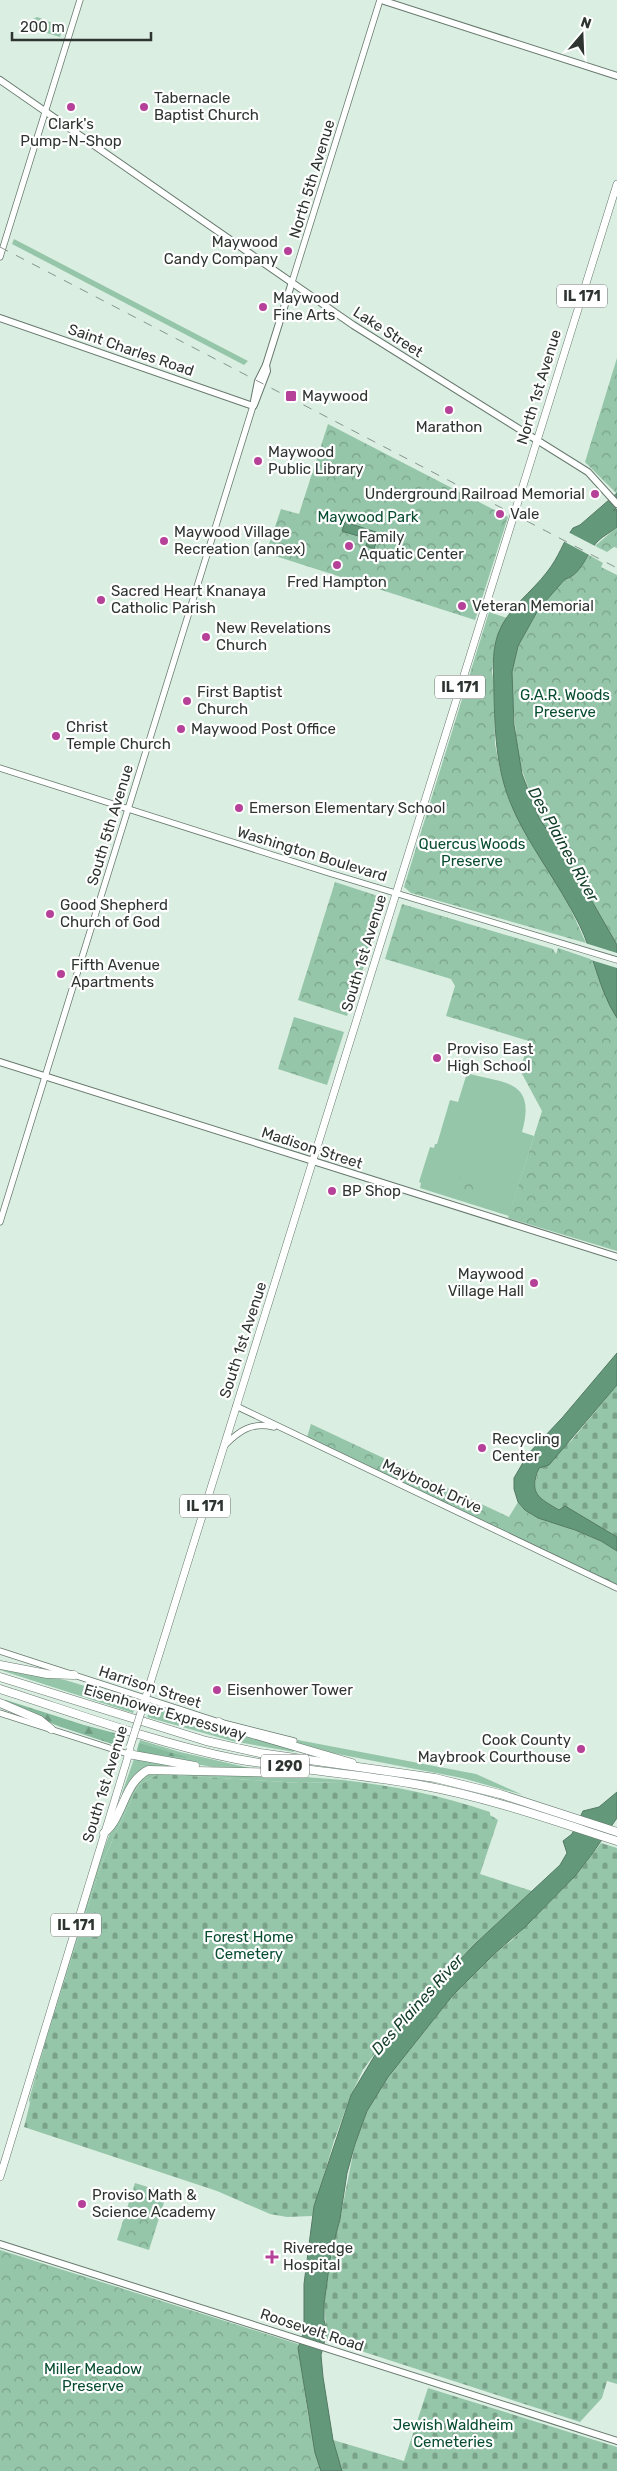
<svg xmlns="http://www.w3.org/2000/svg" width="617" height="2471" viewBox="0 0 617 2471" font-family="Rubik,sans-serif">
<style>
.green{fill:#95c6a9}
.forest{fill:url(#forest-firs)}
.cemetery{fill:url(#cemetery-stones)}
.park{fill:url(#park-crowns)}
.water{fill:#63987a;stroke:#537a64}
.pier{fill:#dbeee2}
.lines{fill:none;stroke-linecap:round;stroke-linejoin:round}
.tertiary-casing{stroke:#67796e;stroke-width:7}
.secondary-casing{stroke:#67796e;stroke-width:8}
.primary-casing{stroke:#67796e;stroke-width:8}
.motorway-casing{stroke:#67796e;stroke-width:9}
.tertiary{stroke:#fff;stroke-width:5.5}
.secondary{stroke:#fff;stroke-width:6}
.primary{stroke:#fff;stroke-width:7}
.motorway{stroke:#fff;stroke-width:8}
.rail{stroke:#88958d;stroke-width:1;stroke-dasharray:9 9;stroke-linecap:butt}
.primary-bridge-casing{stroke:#67796e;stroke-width:8;stroke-linecap:butt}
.primary-bridge{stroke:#fff;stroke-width:7}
.poi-dot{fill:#b64199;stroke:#fff;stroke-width:2}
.labels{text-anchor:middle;stroke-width:4.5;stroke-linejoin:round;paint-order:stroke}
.shield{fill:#fff;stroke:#6d726f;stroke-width:1}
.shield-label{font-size:14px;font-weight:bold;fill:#2e3531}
.poi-label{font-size:15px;fill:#2e3531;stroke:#fff;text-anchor:start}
.street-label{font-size:15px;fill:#2e3531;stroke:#fff}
.park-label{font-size:15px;fill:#084d30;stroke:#fff}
.water-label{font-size:16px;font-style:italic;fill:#15402b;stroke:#fff}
</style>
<defs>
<pattern id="forest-firs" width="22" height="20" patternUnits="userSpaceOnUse" patternTransform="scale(1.25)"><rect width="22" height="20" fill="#85bb9c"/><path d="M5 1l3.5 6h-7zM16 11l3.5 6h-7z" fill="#6d9980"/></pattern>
<pattern id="cemetery-stones" width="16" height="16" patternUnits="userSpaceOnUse" patternTransform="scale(1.25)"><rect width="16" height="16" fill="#95c6a9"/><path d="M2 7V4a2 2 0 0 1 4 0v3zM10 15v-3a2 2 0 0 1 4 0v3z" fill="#7aa28a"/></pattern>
<pattern id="park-crowns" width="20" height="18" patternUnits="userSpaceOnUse" patternTransform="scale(1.25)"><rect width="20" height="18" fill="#95c6a9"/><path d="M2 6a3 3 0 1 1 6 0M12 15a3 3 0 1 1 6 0" fill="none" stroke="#7aa28a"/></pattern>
</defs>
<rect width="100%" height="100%" fill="#dbeee2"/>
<g class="green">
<path d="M 14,239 L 248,361 L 244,365 L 12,244 Z"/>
<path d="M 467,1073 C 503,1084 537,1078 522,1132 L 534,1136 L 509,1216 L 420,1188 L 421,1183 L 419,1182 L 430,1147 L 434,1148 L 435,1144 L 437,1144 L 450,1100 L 458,1102 Z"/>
<path d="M 0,1667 L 65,1680 L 135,1701 L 137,1702 L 133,1713 L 0,1670 Z"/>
<path d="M 153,1706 L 294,1750 L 294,1752 L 232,1741 L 147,1717 Z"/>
<path d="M 140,1740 L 180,1752 L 254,1769 L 213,1767 L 144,1755 L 137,1751 Z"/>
<path d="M 298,1740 L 476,1774 L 523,1795 L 462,1778 L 296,1746 Z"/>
<path d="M 134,1759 L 136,1759 L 187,1766 L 139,1772 L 122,1800 L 122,1793 Z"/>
<path d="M 145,1774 L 280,1775 L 343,1780 L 343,1782 L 299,1783 L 159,1774 L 138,1785 L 101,1865 L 46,2039 L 30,2104 L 29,2100 C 44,2042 62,1985 80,1927 C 95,1878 110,1812 145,1774 Z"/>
</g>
<g class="forest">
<path d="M 6,1700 L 84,1725 L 126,1736 L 121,1747 L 58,1726 L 2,1701 Z"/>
<path d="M 139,1743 L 186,1757 L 187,1758 L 138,1752 L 137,1750 Z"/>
</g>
<g class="cemetery">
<path d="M 617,1385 L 617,1537 L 565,1507 L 559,1510 L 543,1502 L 536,1495 L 534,1487 L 539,1468 L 571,1441 Z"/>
<path d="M 159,1774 L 299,1783 L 343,1782 L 343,1780 C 395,1786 440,1795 490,1812 L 490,1815 L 498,1820 L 480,1874 L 532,1891 L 475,1944 L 432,1989 L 381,2045 L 363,2070 L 351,2095 L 334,2141 L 312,2216 L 287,2217 L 270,2214 L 217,2191 L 24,2127 L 46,2039 L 101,1865 L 138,1785 Z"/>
<path d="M 601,1843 L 617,1848 L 617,2384 L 607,2381 L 602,2398 L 580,2422 L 327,2340 L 324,2304 L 331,2253 L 340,2219 L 355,2144 L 367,2111 L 388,2077 L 453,1995 L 494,1954 L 512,1940 L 575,1876 Z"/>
<path d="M 428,2388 L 617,2447 L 617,2471 L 342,2471 L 333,2440 L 404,2461 Z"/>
</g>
<g class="park">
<path d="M 37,17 L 63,27 L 60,37 L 30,28 L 31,20 Z"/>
<path d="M 617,358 L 617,493 L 616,493 L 585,462 Z"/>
<path d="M 328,424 L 508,517 L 475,620 L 266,553 L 281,509 L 299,514 Z"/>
<path d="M 617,527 L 617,548 L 614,547 L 607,552 L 595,546 Z"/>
<path d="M 589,555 L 603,563 L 601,567 L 617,575 L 617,945 L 573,868 L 539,818 L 518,759 L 512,689 L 512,672 L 518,646 L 538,610 L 565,579 C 576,577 583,564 589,555 Z"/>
<path d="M 489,612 L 507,618 L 495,643 L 492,672 L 494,684 L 495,744 L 500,769 L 509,801 L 520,823 L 564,894 L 586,943 L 411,893 L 404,887 Z"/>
<path d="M 335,882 L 384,898 L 386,901 L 347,1016 L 298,1000 Z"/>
<path d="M 402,904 L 553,949 L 556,954 L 558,948 L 617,968 L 617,1251 L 508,1218 L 542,1111 L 520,1070 L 529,1041 L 446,1016 L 455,986 L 451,979 L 385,959 Z"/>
<path d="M 294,1017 L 344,1032 L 327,1085 L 278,1069 Z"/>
<path d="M 461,1175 L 482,1181 L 479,1192 L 470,1192 L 458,1186 Z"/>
<path d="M 311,1424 L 509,1517 L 518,1502 L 525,1510 L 601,1541 L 617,1551 L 617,1586 L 307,1437 Z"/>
<path d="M 135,2183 L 167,2193 L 149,2250 L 117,2240 Z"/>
<path d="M 0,2250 L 298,2344 L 308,2415 L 321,2471 L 0,2471 Z"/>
</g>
<g class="water">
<path d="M 617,493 L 617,507 L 613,511 L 617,509 L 617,527 C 611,532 603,536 598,541 C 587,552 582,575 565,579 L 538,610 L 518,646 L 512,672 L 514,725 L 522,774 L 539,818 L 573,868 L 617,945 L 617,1018 C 598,989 594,954 579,924 C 559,883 526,842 510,802 C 496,766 495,731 494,694 C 494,673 491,654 498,634 C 507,609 532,592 547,572 C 559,557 563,542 573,528 L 580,525 Z"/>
<path d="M 345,522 L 379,533 L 374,549 L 366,546 L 368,539 L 342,531 Z"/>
<path d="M 617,1353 L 617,1385 L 549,1465 L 539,1468 C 528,1494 539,1498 559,1510 L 565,1506 L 617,1537 L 617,1551 L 601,1541 L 575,1530 L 538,1518 L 525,1510 L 518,1502 L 514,1489 L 514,1478 L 528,1454 L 562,1418 Z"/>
<path d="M 617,1792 L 617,1818 L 592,1854 L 575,1876 L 524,1928 L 494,1954 L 453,1995 L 388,2077 L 367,2111 L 355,2144 L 347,2173 L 340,2219 L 331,2253 L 324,2304 L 324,2320 L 327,2332 L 321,2355 L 323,2377 L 333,2440 L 342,2471 L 321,2471 L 315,2453 L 298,2348 L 304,2331 L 304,2284 L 314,2206 L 351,2095 L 381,2045 L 432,1989 L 475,1944 L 560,1865 L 567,1853 L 563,1841 L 572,1834 L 583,1811 L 599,1807 Z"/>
</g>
<g class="pier">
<path d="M 568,532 L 597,547 L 591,556 L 563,541 Z"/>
<path d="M 585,943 L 617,953 L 617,968 L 591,960 Z"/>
</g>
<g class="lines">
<g class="tertiary-casing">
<g id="tertiary">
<path d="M 0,257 L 80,0"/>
<path d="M 292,282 L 380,0"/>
<path d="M 0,768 L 329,873 L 617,960"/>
<path d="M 0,1222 L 253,406"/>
<path d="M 236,1406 L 617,1588"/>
<path d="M 225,1445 C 240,1430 252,1422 274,1427"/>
<path d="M 0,1651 L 219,1722 L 294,1741"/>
<path d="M 0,1713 L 128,1754"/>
</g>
</g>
<g class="secondary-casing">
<g id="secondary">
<path d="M 381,0 L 617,76"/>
<path d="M 0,80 L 353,325 L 588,472 L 617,504"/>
<path d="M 0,318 L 253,406"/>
<path d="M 254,405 L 267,371 L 266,365"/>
<path d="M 253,406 L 258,381 L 266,365 L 292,282"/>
<path d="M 0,1062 L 617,1257"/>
<path d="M 0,2244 L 617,2441"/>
</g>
</g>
<g class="primary-casing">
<g id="primary">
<path d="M 143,1706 L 617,184"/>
<path d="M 0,2177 L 130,1750"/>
</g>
</g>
<g class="motorway-casing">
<g id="motorway">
<path d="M 0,1665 L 47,1674 L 74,1675"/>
<path d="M 0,1677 L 206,1741 L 260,1753 L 435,1778 L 500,1794 L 617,1832"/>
<path d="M 0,1689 C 78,1714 156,1743 236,1759 C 297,1770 359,1774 420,1785 C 487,1797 552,1820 617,1841"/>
<path d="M 0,1703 L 40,1720 L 51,1729"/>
<path d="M 219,1722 L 225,1726 L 352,1763"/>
<path d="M 128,1754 L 195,1766"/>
<path d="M 104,1833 C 124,1817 123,1783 148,1770 L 291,1773 L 301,1771"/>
</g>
</g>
<use href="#tertiary" class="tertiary"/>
<use href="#secondary" class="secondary"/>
<use href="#primary" class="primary"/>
<use href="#motorway" class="motorway"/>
<path class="rail" d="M 0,247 L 617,568"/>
<g class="primary-bridge-casing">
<path id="primary-bridge" d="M 130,1747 L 143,1706"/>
</g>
<use href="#primary-bridge" class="primary-bridge"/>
</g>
<g class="poi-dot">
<circle cx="71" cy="107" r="5"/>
<circle cx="144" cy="107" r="5"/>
<circle cx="288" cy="251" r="5"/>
<circle cx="263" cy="307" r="5"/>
<rect x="285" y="390" width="12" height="12" rx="2.5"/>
<circle cx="449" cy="410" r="5"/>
<circle cx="258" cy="461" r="5"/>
<circle cx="595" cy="494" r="5"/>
<circle cx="500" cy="514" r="5"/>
<circle cx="164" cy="541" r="5"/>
<circle cx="349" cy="546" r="5"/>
<circle cx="337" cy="565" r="5"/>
<circle cx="101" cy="600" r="5"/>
<circle cx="462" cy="606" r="5"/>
<circle cx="206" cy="637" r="5"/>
<circle cx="187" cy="701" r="5"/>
<circle cx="181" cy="729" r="5"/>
<circle cx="56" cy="736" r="5"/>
<circle cx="239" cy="808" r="5"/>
<circle cx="50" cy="914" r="5"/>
<circle cx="61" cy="974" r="5"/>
<circle cx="437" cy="1058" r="5"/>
<circle cx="332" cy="1191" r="5"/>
<circle cx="534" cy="1283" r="5"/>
<circle cx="482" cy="1448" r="5"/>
<circle cx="217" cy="1690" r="5"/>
<circle cx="581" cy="1749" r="5"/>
<circle cx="82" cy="2204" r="5"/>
<path d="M269.5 2249.5h5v5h5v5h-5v5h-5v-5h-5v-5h5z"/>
</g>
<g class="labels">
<g class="shield">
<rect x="557" y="284.5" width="50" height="23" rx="4"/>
<rect x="435" y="675.5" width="50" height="23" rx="4"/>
<rect x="180" y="1494.5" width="50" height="23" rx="4"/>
<rect x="261" y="1754.5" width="48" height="23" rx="4"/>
<rect x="51" y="1913.5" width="50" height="23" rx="4"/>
</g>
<g class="shield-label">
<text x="582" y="301">IL 171</text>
<text x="460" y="692">IL 171</text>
<text x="205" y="1511">IL 171</text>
<text x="285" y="1771">I 290</text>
<text x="76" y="1930">IL 171</text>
</g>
<g class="poi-label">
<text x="154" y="103">Tabernacle<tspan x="154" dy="17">Baptist Church</tspan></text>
<text x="71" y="129" text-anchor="middle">Clark's<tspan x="71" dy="17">Pump-N-Shop</tspan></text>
<text x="278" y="247" text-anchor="end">Maywood<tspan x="278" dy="17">Candy Company</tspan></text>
<text x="273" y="303">Maywood<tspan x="273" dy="17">Fine Arts</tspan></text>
<text x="302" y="401">Maywood</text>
<text x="449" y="432" text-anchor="middle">Marathon</text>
<text x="268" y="457">Maywood<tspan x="268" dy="17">Public Library</tspan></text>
<text x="585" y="499" text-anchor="end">Underground Railroad Memorial</text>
<text x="510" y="519">Vale</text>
<text x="174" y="537">Maywood Village<tspan x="174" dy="17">Recreation (annex)</tspan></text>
<text x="359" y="542">Family<tspan x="359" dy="17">Aquatic Center</tspan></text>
<text x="337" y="587" text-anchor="middle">Fred Hampton</text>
<text x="111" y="596">Sacred Heart Knanaya<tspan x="111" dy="17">Catholic Parish</tspan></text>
<text x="472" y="611">Veteran Memorial</text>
<text x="216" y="633">New Revelations<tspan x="216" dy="17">Church</tspan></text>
<text x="197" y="697">First Baptist<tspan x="197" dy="17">Church</tspan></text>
<text x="66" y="732">Christ<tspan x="66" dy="17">Temple Church</tspan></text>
<text x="191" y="734">Maywood Post Office</text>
<text x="249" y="813">Emerson Elementary School</text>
<text x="60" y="910">Good Shepherd<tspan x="60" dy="17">Church of God</tspan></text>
<text x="71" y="970">Fifth Avenue<tspan x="71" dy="17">Apartments</tspan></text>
<text x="447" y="1054">Proviso East<tspan x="447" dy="17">High School</tspan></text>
<text x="342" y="1196">BP Shop</text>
<text x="524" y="1279" text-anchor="end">Maywood<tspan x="524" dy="17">Village Hall</tspan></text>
<text x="492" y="1444">Recycling<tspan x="492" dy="17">Center</tspan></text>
<text x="227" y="1695">Eisenhower Tower</text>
<text x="571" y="1745" text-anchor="end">Cook County<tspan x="571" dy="17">Maybrook Courthouse</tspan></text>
<text x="92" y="2200">Proviso Math &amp;<tspan x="92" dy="17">Science Academy</tspan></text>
<text x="283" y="2253">Riveredge<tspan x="283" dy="17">Hospital</tspan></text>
</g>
<g class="street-label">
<text transform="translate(312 179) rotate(-73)" y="5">North 5th Avenue</text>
<text transform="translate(388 332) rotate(33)" y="5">Lake Street</text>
<text transform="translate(131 350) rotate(19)" y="5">Saint Charles Road</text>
<text transform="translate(539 387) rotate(-73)" y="5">North 1st Avenue</text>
<text transform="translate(110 825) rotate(-73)" y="5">South 5th Avenue</text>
<text transform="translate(312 854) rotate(17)" y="5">Washington Boulevard</text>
<text transform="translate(364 953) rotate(-73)" y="5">South 1st Avenue</text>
<text transform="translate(312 1148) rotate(18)" y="5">Madison Street</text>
<text transform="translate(243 1340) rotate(-72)" y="5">South 1st Avenue</text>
<text transform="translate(432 1486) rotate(25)" y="5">Maybrook Drive</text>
<text transform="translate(150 1687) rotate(18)" y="5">Harrison Street</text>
<text transform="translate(165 1712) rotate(16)" y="5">Eisenhower Expressway</text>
<text transform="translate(105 1784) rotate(-73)" y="5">South 1st Avenue</text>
<text transform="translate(312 2330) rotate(18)" y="5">Roosevelt Road</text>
</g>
<g class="park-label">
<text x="368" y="522">Maywood Park</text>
<text x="565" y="700">G.A.R. Woods<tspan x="565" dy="17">Preserve</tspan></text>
<text x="472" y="849">Quercus Woods<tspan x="472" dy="17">Preserve</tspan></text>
<text x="249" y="1942">Forest Home<tspan x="249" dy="17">Cemetery</tspan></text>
<text x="93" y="2374">Miller Meadow<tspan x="93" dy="17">Preserve</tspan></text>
<text x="453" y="2430">Jewish Waldheim<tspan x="453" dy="17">Cemeteries</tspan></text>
</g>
<g class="water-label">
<text transform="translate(564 844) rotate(61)" y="6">Des Plaines River</text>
<text transform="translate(417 2004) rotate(-48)" y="6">Des Plaines River</text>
</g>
</g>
<g transform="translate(582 35) rotate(19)" stroke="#ffffff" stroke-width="4" paint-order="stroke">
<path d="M0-4L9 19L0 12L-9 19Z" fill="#2e3531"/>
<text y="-8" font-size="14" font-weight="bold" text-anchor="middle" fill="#2e3531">N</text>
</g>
<path d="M12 32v8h139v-8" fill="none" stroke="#2e3531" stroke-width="2.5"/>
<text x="20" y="32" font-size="15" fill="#2e3531" stroke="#ffffff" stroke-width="4" paint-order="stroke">200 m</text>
</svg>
